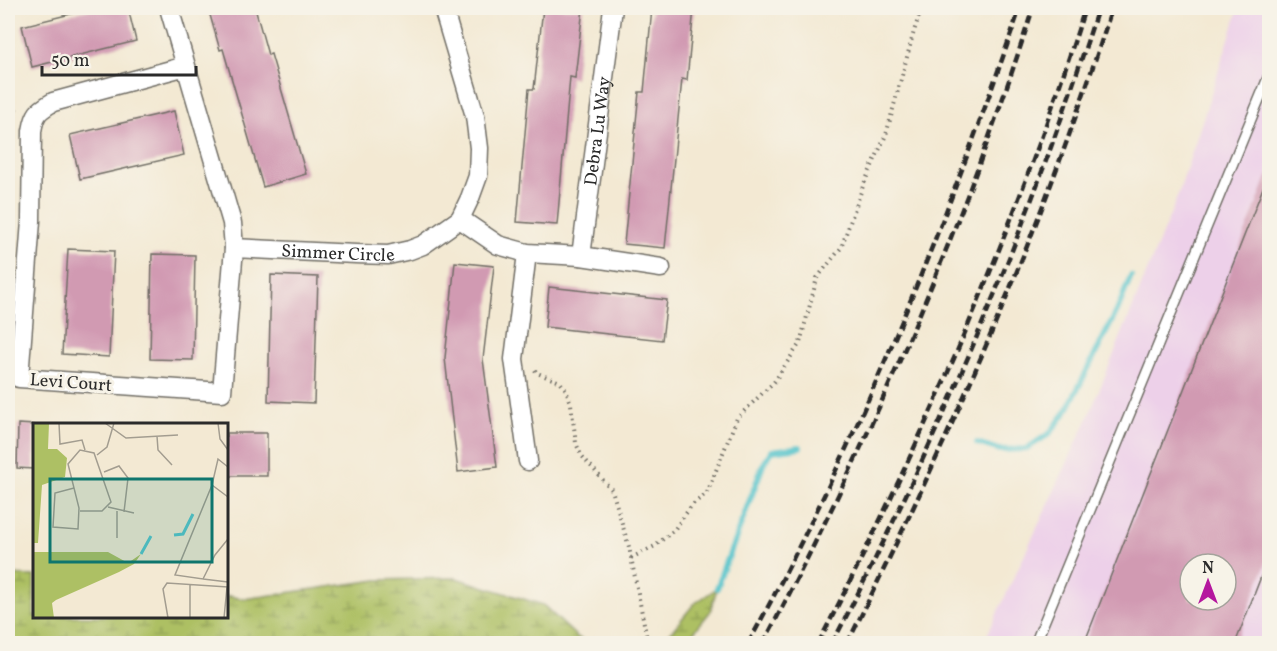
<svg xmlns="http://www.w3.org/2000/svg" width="1277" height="651" viewBox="0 0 1277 651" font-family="Vollkorn,serif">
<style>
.built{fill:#edd0e9;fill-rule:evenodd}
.wetland{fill:url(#wetland-marsh);stroke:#6c7648;stroke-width:1.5}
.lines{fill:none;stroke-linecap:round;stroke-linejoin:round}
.stream{stroke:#58c5cc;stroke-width:6}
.building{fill:#d19ab2;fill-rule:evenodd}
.lane-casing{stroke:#716e66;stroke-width:12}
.street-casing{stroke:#716e66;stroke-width:21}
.path{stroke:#716e66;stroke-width:4;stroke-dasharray:1.5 4.5;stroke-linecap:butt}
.lane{stroke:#fff;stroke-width:9}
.street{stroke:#fff;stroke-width:18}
.rail{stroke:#2b2b2b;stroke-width:4.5;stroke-dasharray:9 4.5;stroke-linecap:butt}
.labels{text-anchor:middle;stroke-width:6;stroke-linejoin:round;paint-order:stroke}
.street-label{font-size:18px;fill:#2b2b2b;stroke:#f7f3e8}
.inset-river{fill:none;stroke:#58c5cc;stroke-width:3}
.inset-road{fill:none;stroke:#a39d90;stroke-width:1.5}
.view{fill:#0f766e;fill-opacity:0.15;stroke:#0f766e;stroke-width:3}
.inset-edge{fill:none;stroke:#2b2b2b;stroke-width:3}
</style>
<defs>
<pattern id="wetland-marsh" width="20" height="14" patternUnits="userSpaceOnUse" patternTransform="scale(1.5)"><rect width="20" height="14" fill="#adc064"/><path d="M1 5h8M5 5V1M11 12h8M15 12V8" fill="none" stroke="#8d9c53"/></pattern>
</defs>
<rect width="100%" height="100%" fill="#f7f3e8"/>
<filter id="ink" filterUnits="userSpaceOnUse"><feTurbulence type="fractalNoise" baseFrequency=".0167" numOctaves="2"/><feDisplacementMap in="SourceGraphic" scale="12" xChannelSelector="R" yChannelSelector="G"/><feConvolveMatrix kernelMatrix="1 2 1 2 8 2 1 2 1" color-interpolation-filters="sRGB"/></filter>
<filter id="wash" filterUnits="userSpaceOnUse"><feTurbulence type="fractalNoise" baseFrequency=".008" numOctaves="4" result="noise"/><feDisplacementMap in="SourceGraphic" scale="24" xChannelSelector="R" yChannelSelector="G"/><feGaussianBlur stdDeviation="1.35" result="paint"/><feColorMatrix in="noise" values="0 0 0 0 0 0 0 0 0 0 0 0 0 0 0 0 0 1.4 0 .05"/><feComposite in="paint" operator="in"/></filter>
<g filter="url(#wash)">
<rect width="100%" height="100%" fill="#f3e9d3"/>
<path class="built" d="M 1239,8 L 1269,8 L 1269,643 L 983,644 L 1088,418 L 1178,195 ZM 1190,564 L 1226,564 L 1226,600 L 1190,600 Z"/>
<g class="wetland">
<path d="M 8,575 L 34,576 L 34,616 L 226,616 L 227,596 L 244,599 L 377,580 L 456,578 L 543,605 L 577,637 L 588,643 L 8,643 Z"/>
<path d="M 717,588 L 710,612 L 685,643 L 662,643 L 694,604 Z"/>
</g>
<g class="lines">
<g class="stream">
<path d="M 977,443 L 1000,450 L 1026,449 L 1049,434 L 1066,412 L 1117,311 L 1131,276"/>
<path d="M 717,588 L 763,465 L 772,451 L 800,447"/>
</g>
</g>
<g id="blocks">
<g class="building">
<path d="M 95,8 L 128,8 L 136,41 L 32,67 L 22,26 Z"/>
<path d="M 208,8 L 255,8 L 268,55 L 271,54 L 306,174 L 263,187 L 223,49 L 220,50 Z"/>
<path d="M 543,8 L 583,8 L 575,78 L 570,77 L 557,225 L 517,222 L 529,89 L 534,89 Z"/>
<path d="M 652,8 L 694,8 L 687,80 L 682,79 L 665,248 L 624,244 L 639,92 L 644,92 Z"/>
<path d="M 174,111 L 184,155 L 80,179 L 70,135 Z"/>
<path d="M 1268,175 L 1269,175 L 1269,556 L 1235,644 L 1084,644 ZM 1190,564 L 1226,564 L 1226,600 L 1190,600 Z"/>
<path d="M 68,249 L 114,251 L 109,357 L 62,354 Z"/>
<path d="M 152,254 L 195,255 L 193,360 L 150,359 Z"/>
<path d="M 455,262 L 494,266 L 483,359 L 497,467 L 458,472 L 445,358 Z"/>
<path d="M 271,275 L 318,277 L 314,403 L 268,401 Z"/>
<path d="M 549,287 L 667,300 L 662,340 L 545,327 Z"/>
<path d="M 18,424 L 34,425 L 34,469 L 17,468 Z"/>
<rect x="226" y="433" width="41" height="43"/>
</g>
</g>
</g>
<g filter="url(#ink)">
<use href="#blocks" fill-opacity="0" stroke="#716e66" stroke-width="1.5"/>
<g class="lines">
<g class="lane-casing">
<path id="lane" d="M 1035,644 L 1270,73"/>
</g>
<g class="street-casing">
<g id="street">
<path d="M 169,8 L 232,223 L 234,248 L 222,392 L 19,378 L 31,221 L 32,131 C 35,113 38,111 53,102 L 186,66"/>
<path d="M 460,219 L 498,245 L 527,253 L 581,256 L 661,268"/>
<path id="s1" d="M 234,248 L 356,254 L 388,255 L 410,250 L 423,245 L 460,219 L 470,198 L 478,176 L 479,148 L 475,116 L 443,8"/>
<path d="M 527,253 L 514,359 L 528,461"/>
<path id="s2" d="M 581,256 L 613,8"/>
</g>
</g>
<g class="path">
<path d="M 8,66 L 11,106 L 18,110"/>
<path d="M 535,370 L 537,373 L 560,382 L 566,390 L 571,404 L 576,443 L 581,455 L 612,490 L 629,547 L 648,644"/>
<path d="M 631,558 L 655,546 L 674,530 L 692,505 L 707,493 L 737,418 L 774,382 L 800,343 L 817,278 L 841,248 L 863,186 L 886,135 L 914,31 L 922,8"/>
</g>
<use href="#lane" class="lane"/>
<use href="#street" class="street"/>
<g class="rail">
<path d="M 748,644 C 859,441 945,226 1020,8"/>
<path d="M 763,644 C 871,440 963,227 1033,8"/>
<path d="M 818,644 C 924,440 1016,227 1085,8"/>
<path d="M 832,644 C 938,440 1029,227 1098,8"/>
<path d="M 847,644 C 950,438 1043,227 1112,8"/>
</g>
</g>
</g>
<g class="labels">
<g class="street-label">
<text dy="6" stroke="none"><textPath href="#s2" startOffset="126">Debra Lu Way</textPath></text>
<text dy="6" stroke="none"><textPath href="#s1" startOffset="104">Simmer Circle</textPath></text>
<text transform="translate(71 382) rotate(4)" y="6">Levi Court</text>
</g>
</g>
<g transform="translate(33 423)">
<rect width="195" height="195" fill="#f3e9d3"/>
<path d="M 1,129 L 75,129 L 95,140 L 108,131 L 101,141 L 86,149 L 23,177 L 19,180 L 21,195 L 0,195 Z" fill="#adc064"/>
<path d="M 0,0 L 16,0 L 15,26 L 24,26 L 34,35 L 32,54 L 9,62 L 5,120 L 0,120 Z" fill="#adc064"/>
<path class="inset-river" d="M 141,112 L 150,111 L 160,91M 108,131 L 118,113"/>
<path class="inset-road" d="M 26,0 L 27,21 L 49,17 L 52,27M 72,0 L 93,15 L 145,12M 185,0 L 187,16 L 195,27M 124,13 L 125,27 L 139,42M 64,32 L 74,24 L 81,0M 195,44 L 185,36 L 179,62 L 142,152 L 170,156 L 182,132 L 195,116 L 195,100M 71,49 L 86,43 L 95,55 L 91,89M 179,62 L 195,74M 41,65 L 22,70 L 20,104 L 45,106 L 46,85 L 35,41 L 47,27 L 61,30 L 78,79 L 69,88 L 47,88M 75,84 L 101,90M 84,88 L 84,115M 170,156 L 195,159M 135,195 L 130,166 L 134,160 L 195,164M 157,195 L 157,161M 191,195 L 194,164"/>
<path class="view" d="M 17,56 L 179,56 L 179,139 L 17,139 Z"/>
<rect width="195" height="195" class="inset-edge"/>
</g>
<rect width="1277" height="651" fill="none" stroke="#f7f3e8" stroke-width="30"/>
<g transform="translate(1208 582)"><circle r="28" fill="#f7f3e8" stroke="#a5a39c" stroke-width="1.5"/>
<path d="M0-4.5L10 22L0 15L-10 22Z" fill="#b5179e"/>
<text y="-9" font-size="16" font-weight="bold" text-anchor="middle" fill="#2b2b2b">N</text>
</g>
<path d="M42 66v9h154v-9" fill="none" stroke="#2b2b2b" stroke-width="3"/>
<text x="51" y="66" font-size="18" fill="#2b2b2b" stroke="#f7f3e8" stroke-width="4.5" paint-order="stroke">50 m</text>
</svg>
